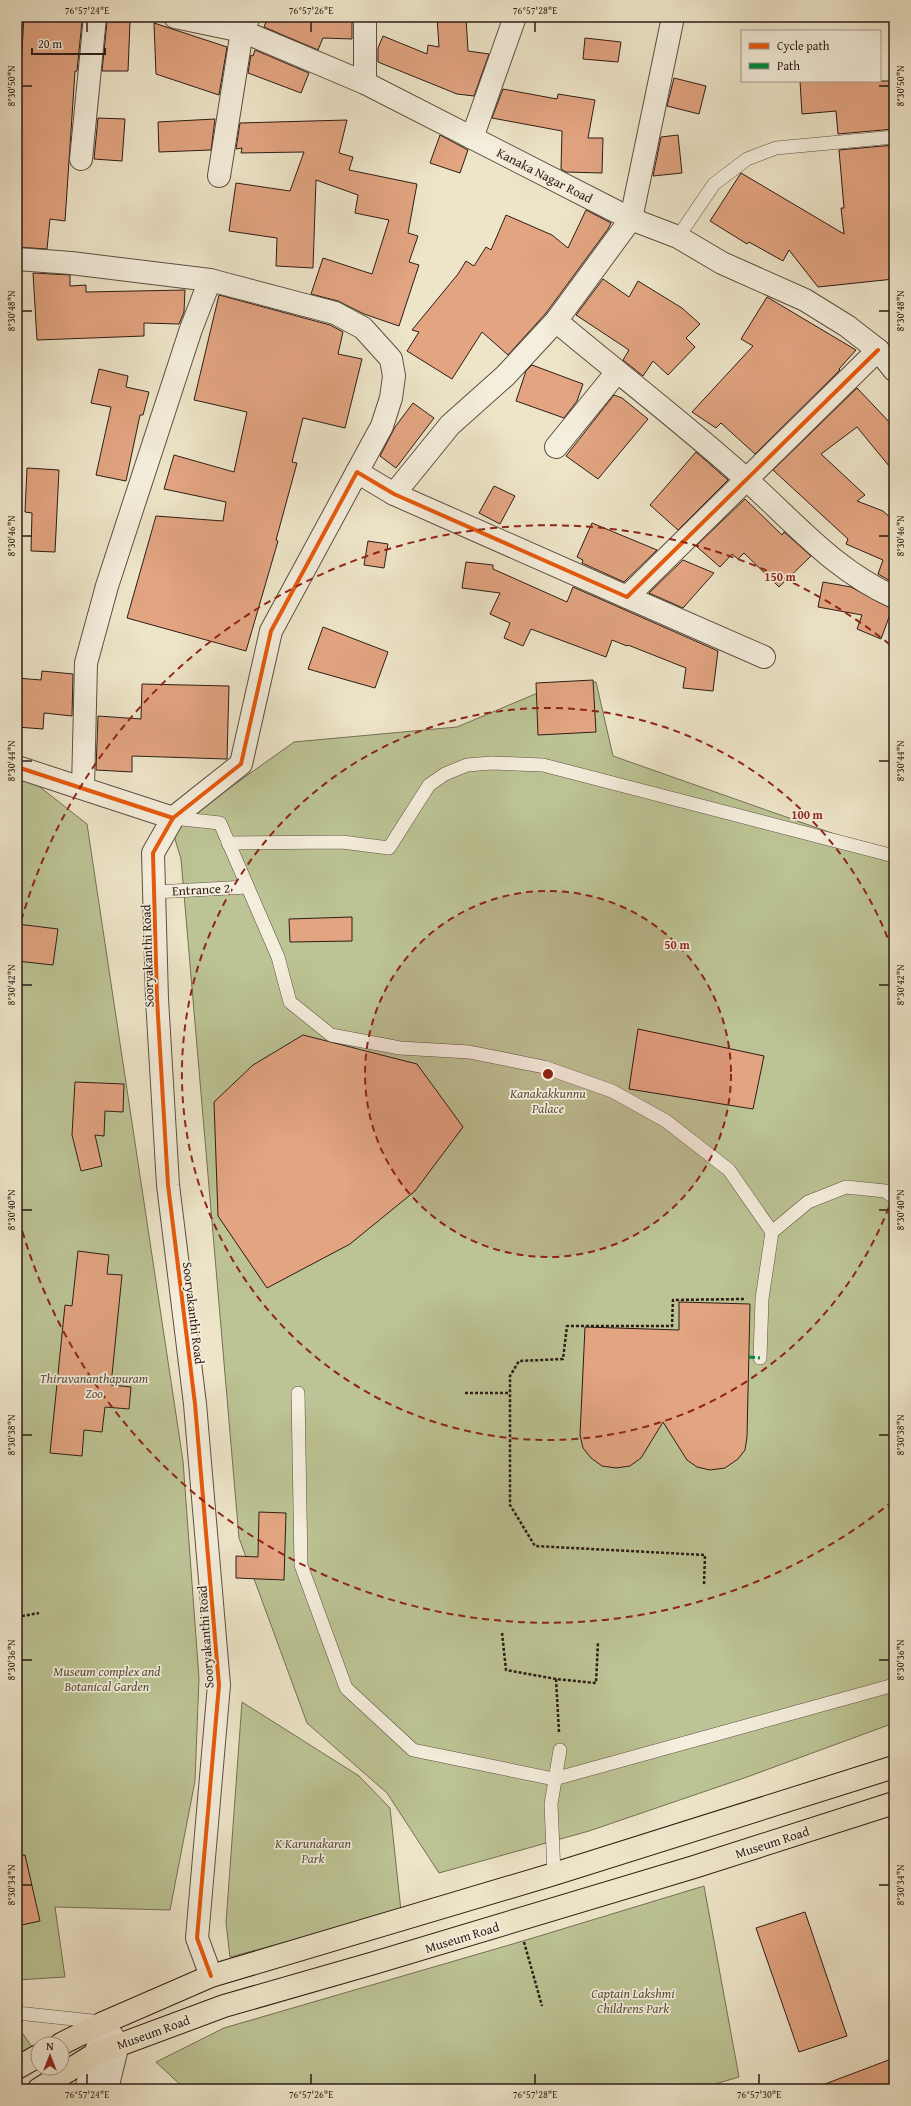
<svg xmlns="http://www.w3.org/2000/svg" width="911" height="2106" viewBox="0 0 911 2106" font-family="'Gentium Book Plus',serif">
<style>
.green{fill:#bcc394;stroke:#747055}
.building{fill:#e2a481;stroke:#2d1d16}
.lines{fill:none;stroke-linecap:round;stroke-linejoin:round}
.service-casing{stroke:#5d4f43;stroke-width:14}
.minor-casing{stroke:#5d4f43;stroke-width:24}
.tertiary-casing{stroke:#5d4f43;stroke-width:24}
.primary-casing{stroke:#2d1d16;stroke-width:24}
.path{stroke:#2d1d16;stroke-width:2.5;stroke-dasharray:3 2;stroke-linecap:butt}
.service{stroke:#f4eedc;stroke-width:13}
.minor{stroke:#f4eedc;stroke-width:22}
.tertiary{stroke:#f4eedc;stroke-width:22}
.primary{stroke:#eee5c9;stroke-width:22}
.quiet{stroke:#00873e;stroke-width:3;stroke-dasharray:6 3;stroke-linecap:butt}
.cycleway-casing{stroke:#f4eedc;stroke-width:6}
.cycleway{stroke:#e8590c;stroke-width:4}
.ticks{fill:none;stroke:#2d1d16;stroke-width:1.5}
.ring{fill:none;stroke:#8f2418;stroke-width:2;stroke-dasharray:7 5}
.labels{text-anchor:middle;stroke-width:3.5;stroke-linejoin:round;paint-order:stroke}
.street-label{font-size:13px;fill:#2d1d16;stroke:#f4eedc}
.park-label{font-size:13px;font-style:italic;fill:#584f3c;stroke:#f4eedc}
.centre{fill:#8f2418;stroke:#f4eedc;stroke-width:2}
.ring-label{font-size:12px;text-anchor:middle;font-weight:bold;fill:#8f2418;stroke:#f4eedc;stroke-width:3.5;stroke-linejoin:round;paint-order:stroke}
.neatline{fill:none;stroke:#2d1d16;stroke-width:1.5}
.ticks-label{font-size:10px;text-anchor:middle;fill:#2d1d16}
</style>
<rect width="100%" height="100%" fill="#eee5c9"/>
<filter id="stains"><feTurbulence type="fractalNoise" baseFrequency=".005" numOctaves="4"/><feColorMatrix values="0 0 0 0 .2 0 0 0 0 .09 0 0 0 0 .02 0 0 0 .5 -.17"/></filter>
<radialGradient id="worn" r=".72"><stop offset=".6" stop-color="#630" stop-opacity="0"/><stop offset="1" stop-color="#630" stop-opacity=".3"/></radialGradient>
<g class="green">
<path d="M 596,682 L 613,756 L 894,855 L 894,1723 L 747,1777 L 589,1831 L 439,1873 L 387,1793 L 307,1723 L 239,1538 L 181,859 L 172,829 L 294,742 L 457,727 L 540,692 Z"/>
<path d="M 17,769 L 87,824 L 183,1461 L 199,1678 L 195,1781 L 170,1910 L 55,1907 L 65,1977 L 17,1980 Z"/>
<path d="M 242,1702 L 359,1776 L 390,1808 L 401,1911 L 230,1957 L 226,1923 Z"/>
<path d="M 704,1886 L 739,2077 L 715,2084 L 719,2089 L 185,2089 L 156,2062 L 224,2028 L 523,1941 Z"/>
<path d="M 23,2034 L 35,2051 L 17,2062 L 17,2036 Z"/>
</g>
<g class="building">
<path d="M 24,17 L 78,17 L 78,21 L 82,21 L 77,71 L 75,71 L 65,221 L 50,219 L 47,249 L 17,247 L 17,99 L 19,99 Z"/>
<path d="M 268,17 L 352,17 L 352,39 L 323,38 L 318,50 L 264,27 Z"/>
<path d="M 437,17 L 466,17 L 468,51 L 489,54 L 474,96 L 457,94 L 378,62 L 378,48 L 383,36 L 427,54 L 428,45 L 439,47 Z"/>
<path d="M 107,22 L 130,22 L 128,71 L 102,71 Z"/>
<path d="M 154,23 L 227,47 L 219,95 L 156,74 Z"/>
<path d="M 585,38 L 621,42 L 618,62 L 583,59 Z"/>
<path d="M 255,50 L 309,73 L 301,93 L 248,73 L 251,55 L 253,56 Z"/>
<path d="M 674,78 L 706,86 L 699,114 L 667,106 Z"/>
<path d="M 800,81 L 894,81 L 894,129 L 838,134 L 836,111 L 802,114 Z"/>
<path d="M 503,89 L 557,99 L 558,94 L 595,100 L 588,138 L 603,138 L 602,173 L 566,172 L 561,169 L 562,131 L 492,118 Z"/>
<path d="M 98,118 L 125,119 L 122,161 L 94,159 Z"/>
<path d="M 215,119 L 211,150 L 159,152 L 158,122 Z"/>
<path d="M 347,120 L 339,153 L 353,157 L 349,170 L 417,184 L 408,233 L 418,236 L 409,262 L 419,265 L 399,326 L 364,314 L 338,301 L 311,294 L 323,258 L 372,274 L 389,220 L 355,213 L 358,195 L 316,180 L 313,268 L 276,266 L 277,238 L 229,231 L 236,183 L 290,191 L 304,152 L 241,153 L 242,148 L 236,149 L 240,123 Z"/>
<path d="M 440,135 L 468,150 L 460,173 L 430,163 Z"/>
<path d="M 678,135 L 682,173 L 653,176 L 661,137 Z"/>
<path d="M 894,145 L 894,279 L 818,287 L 789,250 L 783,261 L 749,242 L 747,244 L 710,221 L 741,173 L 844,234 L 841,208 L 844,208 L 839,150 Z"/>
<path d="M 586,210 L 611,223 L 608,229 L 546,313 L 508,355 L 482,332 L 452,379 L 407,351 L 419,332 L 412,330 L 458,274 L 466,261 L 474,266 L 486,247 L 491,250 L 506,215 L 552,235 L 568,248 Z"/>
<path d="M 33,273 L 70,275 L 70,286 L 86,285 L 86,292 L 185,290 L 184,312 L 179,324 L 144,323 L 144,336 L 37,340 Z"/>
<path d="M 603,279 L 629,297 L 638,281 L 682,308 L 700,324 L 686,338 L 695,347 L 668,375 L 653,361 L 643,376 L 623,360 L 629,350 L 576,315 Z"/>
<path d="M 219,295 L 330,325 L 343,332 L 338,354 L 362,359 L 345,428 L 303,418 L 292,462 L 297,463 L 276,540 L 278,541 L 246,651 L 127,618 L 156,516 L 223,521 L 226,502 L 164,489 L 174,455 L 234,472 L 247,412 L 194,400 Z"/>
<path d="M 767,297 L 856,350 L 839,369 L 840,370 L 755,454 L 721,423 L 716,428 L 692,412 L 753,346 L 741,339 Z"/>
<path d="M 532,365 L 583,384 L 577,401 L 564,418 L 516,401 L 526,371 Z"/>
<path d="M 99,369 L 128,376 L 126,387 L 149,392 L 143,415 L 140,415 L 126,481 L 96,475 L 111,407 L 91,403 Z"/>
<path d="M 857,388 L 894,427 L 894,472 L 857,427 L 821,454 L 865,495 L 857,501 L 883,511 L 894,521 L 894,583 L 878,574 L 883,560 L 846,544 L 848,539 L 773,470 Z"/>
<path d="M 614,395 L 622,398 L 648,419 L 598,479 L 566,456 Z"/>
<path d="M 413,403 L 434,418 L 396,468 L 380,456 L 395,427 Z"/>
<path d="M 696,452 L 728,480 L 678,530 L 650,505 Z"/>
<path d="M 27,468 L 59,470 L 55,552 L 31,551 L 32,513 L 25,512 Z"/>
<path d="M 494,486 L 515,496 L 500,524 L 479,513 Z"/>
<path d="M 745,499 L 782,535 L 784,532 L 811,556 L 779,587 L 744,553 L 738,559 L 732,554 L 720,567 L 696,546 Z"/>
<path d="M 592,523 L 657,550 L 624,582 L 582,563 L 583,560 L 577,557 Z"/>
<path d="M 368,541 L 388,544 L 384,568 L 364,565 Z"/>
<path d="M 683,560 L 714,573 L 683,608 L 649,593 Z"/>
<path d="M 466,562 L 493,565 L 493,569 L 567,602 L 573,587 L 718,651 L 713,691 L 683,688 L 686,668 L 628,645 L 627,646 L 612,640 L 606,657 L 531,629 L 523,646 L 504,638 L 510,623 L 490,614 L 500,593 L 462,588 Z"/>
<path d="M 823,582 L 851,587 L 892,609 L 881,639 L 857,629 L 862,615 L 818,607 Z"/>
<path d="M 323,627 L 388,652 L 375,688 L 308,669 Z"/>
<path d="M 42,671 L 73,674 L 72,716 L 44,713 L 43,729 L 17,727 L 17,678 L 41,680 Z"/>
<path d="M 593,680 L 596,732 L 538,735 L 536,683 Z"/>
<path d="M 142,684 L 229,686 L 227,759 L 132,756 L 132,772 L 96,770 L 98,716 L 141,719 Z"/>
<path d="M 352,917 L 352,941 L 290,942 L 289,919 Z"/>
<path d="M 17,924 L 58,929 L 53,965 L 17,961 Z"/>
<path d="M 638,1029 L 764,1056 L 753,1109 L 629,1089 Z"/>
<path d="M 303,1035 L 417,1064 L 463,1127 L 415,1191 L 350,1244 L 267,1288 L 218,1216 L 214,1102 L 253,1065 Z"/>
<path d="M 75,1082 L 124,1084 L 123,1112 L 105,1111 L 104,1136 L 95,1135 L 102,1166 L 81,1171 L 72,1135 Z"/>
<path d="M 78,1251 L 109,1255 L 107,1274 L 122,1275 L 111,1385 L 131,1387 L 129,1409 L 105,1407 L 102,1432 L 84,1430 L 82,1456 L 50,1453 L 65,1305 L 72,1306 Z"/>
<path d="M 679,1302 L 750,1304 L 747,1437 L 745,1450 L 738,1459 L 725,1468 L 710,1470 L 697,1467 L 687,1460 L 663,1422 L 641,1458 L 630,1466 L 616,1468 L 602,1466 L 591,1458 L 583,1448 L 580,1435 L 585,1327 L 679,1330 Z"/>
<path d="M 259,1512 L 286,1513 L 284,1580 L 236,1578 L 236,1556 L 258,1557 Z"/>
<path d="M 25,1855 L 40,1921 L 17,1926 L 17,1856 Z"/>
<path d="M 805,1912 L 847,2036 L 799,2052 L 756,1928 Z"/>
<path d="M 894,2058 L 894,2089 L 818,2089 L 817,2087 Z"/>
</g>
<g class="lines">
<g class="service-casing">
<g id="service">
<path d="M 678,237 L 714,184 L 747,159 L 776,148 L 894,137"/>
<path d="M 173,818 L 220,823 L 278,957 L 290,1002 L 331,1035 L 400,1048 L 469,1052 L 544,1067 L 612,1091 L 666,1121 L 729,1170 L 772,1232"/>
<path d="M 228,843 L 342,842 L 389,848 L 429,785 L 445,774 L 467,765 L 492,763 L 543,765 L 894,856"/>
<path d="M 155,892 L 247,887"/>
<path d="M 760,1358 L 762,1299 L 772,1232 L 808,1202 L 846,1187 L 885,1191 L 894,1197"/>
<path d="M 298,1393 L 301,1565 L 346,1688 L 413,1750 L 554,1779 L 894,1685"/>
<path d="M 554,1874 L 551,1804 L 560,1750"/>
<path d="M 17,2013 L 102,2022"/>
</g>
</g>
<g class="minor-casing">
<g id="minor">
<path d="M 175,17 L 242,31 L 365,83 L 631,219 L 678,237 L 722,263 L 805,300 L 847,326 L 878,350 L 894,370"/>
<path d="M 365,83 L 365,17"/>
<path d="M 472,138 L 515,17"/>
<path d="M 81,159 L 95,17"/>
<path d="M 219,176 L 242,31 L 249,17"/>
<path d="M 17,259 L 71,263 L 210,280 L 335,313 L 363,328 L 391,359 L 394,376 L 391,398 L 382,426 L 357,472"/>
<path d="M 556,321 C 619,374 686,425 747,480 C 795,523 834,570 894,597"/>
<path d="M 556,447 L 617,372"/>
<path d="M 394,494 L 450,425 L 505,376 L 556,321 L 631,219 L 673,17"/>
<path d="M 627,597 L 764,657"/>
<path d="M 17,767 L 173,818 L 153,853 L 157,999 L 168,1185 L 195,1404 L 219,1685 L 197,1938 L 211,1976"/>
<path d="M 83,788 L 86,663 L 107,586 L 191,329 L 210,280"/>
<path d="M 173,818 L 241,764 L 271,631 L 357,472 L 394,494 L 627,597 L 878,350"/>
</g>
</g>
<g class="tertiary-casing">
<g id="tertiary">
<path d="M 103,2023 L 118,2044 L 107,2089"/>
<path d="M 86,2089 L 99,2041"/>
</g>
</g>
<g class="primary-casing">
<g id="primary">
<path d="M 61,2044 L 103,2023 L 211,1976 L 554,1874 L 894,1767"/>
<path d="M 17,2068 L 38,2056"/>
<path d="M 39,2089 L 95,2054 L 224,2006 L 374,1963 L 694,1867 L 894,1803"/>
</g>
</g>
<g class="path">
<path d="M 465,1393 L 509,1393"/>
<path d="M 704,1584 L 705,1555 L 535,1546 L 510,1505 L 510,1376 L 519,1361 L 563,1359 L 567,1326 L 672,1326 L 673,1300 L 744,1299"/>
<path d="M 17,1617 L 39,1613"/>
<path d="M 502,1633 L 506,1670 L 556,1679"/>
<path d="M 559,1732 L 556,1679 L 596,1683 L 598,1642"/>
<path d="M 524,1942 L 542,2006"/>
</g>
<use href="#service" class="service"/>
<use href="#minor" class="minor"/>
<use href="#tertiary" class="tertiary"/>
<use href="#primary" class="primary"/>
<path class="quiet" d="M 749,1357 L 760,1358"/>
<g class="cycleway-casing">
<g id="cycleway">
<path d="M 17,767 L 173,818 L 153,853 L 157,999 L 168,1185 L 195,1404 L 219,1685 L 197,1938 L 211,1976"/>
<path d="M 173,818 L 241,764 L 271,631 L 357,472 L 394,494 L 627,597 L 878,350"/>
</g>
</g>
<use href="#cycleway" class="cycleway"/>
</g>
<path class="ticks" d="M 87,22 L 87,32M 311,22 L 311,32M 535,22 L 535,32M 22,86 L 32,86M 879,86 L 889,86M 22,311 L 32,311M 879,311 L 889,311M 22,536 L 32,536M 879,536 L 889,536M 22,761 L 32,761M 879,761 L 889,761M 22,985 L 32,985M 879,985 L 889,985M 22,1210 L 32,1210M 879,1210 L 889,1210M 22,1435 L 32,1435M 879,1435 L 889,1435M 22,1660 L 32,1660M 879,1660 L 889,1660M 22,1885 L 32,1885M 879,1885 L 889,1885M 87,2074 L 87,2084M 311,2074 L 311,2084M 535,2074 L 535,2084M 759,2074 L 759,2084"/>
<circle cx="548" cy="1074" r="183" fill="#8f2418" fill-opacity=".12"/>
<g class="ring">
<circle cx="548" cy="1074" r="183"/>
<path d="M893 1196A366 366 0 1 1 893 952"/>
<path d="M893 1501A549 549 0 0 1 18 1216M18 932A549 549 0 0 1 893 647"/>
</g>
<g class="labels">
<g class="street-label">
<text transform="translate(545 175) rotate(27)" y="5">Kanaka Nagar Road</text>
<text transform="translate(201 889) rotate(-3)" y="5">Entrance 2</text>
<text transform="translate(147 956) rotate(-92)" y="5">Sooryakanthi Road</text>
<text transform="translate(194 1313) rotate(83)" y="5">Sooryakanthi Road</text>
<text transform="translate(205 1637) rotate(-94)" y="5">Sooryakanthi Road</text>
<text transform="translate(772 1842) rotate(-18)" y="5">Museum Road</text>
<text transform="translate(462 1937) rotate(-17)" y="5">Museum Road</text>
<text transform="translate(153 2032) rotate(-20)" y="5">Museum Road</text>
</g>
<g class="park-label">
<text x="548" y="1098">Kanakakkunnu<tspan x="548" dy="15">Palace</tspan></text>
<text x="94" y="1383">Thiruvananthapuram<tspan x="94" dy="15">Zoo</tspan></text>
<text x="107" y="1676">Museum complex and<tspan x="107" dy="15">Botanical Garden</tspan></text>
<text x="313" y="1848">K Karunakaran<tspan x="313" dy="15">Park</tspan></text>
<text x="633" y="1998">Captain Lakshmi<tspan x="633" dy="15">Childrens Park</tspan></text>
</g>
</g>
<circle cx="548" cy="1074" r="6" class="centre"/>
<g class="ring-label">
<text x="780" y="581">150 m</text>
<text x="807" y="819">100 m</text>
<text x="677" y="949">50 m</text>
</g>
<rect width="911" height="2106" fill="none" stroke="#eee5c9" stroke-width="44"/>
<rect x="741" y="30" width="140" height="52" fill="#f4eedc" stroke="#a49a8d"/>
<rect x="749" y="43" width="20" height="6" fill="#e8590c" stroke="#a49a8d"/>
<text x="777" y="50" font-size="12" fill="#2d1d16">Cycle path</text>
<rect x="749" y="63" width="20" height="6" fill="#00873e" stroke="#a49a8d"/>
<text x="777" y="70" font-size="12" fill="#2d1d16">Path</text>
<g transform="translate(50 2056)"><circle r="19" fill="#f4eedc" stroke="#a49a8d"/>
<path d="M0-3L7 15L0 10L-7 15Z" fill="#8f2418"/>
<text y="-6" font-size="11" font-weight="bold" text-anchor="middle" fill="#2d1d16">N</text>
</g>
<path d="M32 48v6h73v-6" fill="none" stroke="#2d1d16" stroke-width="2"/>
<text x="38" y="48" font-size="12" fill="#2d1d16" stroke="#f4eedc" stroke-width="3" paint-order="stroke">20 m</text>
<rect x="22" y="22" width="867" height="2062" class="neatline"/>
<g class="ticks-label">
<text x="87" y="14">76°57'24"E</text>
<text x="311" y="14">76°57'26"E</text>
<text x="535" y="14">76°57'28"E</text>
<text transform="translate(11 86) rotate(-90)" y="4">8°30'50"N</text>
<text transform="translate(900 86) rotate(-90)" y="4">8°30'50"N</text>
<text transform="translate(11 311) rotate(-90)" y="4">8°30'48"N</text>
<text transform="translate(900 311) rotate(-90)" y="4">8°30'48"N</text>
<text transform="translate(11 536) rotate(-90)" y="4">8°30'46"N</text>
<text transform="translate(900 536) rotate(-90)" y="4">8°30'46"N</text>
<text transform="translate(11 761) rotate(-90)" y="4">8°30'44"N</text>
<text transform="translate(900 761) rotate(-90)" y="4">8°30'44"N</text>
<text transform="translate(11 985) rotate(-90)" y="4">8°30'42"N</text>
<text transform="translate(900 985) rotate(-90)" y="4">8°30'42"N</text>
<text transform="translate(11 1210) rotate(-90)" y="4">8°30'40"N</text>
<text transform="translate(900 1210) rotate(-90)" y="4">8°30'40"N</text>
<text transform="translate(11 1435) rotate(-90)" y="4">8°30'38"N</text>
<text transform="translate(900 1435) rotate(-90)" y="4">8°30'38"N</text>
<text transform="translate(11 1660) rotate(-90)" y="4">8°30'36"N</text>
<text transform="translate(900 1660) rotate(-90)" y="4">8°30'36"N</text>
<text transform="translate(11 1885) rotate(-90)" y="4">8°30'34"N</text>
<text transform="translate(900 1885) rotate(-90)" y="4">8°30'34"N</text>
<text x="87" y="2098">76°57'24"E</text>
<text x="311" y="2098">76°57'26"E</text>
<text x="535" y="2098">76°57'28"E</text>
<text x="759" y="2098">76°57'30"E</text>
</g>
<rect width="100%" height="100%" filter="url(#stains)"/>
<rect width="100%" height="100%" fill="url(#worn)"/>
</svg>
